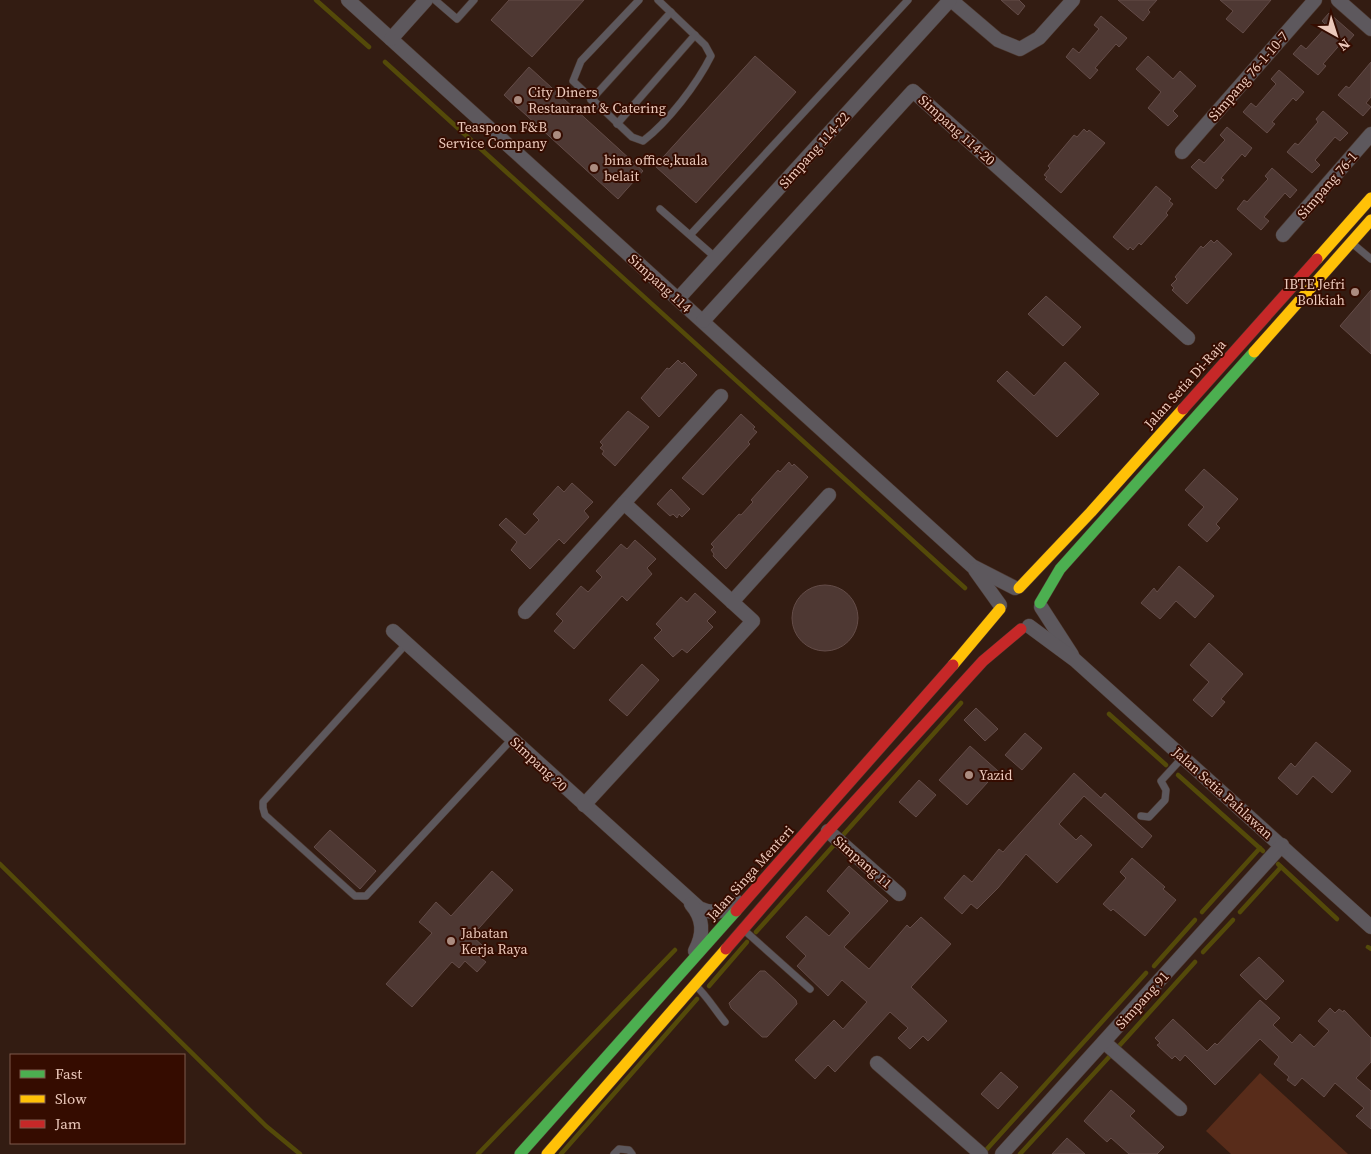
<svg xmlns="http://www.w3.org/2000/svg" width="1371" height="1154" viewBox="0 0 1371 1154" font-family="'Source Serif 4',serif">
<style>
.green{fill:#582c1a}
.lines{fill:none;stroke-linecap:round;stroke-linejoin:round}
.stream{stroke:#544a09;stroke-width:4.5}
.building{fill:#4e3833;stroke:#644c48}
.lane-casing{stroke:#4e3930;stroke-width:8}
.street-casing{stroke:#4e3930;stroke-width:15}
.fast-casing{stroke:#4e3930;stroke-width:12}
.slow-casing{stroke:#4e3930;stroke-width:12}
.jam-casing{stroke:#4e3930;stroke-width:12}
.lane{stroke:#5d585d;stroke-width:7}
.street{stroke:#5d585d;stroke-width:14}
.fast{stroke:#4caf50;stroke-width:11}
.slow{stroke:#ffc107;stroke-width:11}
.jam{stroke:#c62828;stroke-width:11}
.poi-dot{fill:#ab8c80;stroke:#350c00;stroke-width:2}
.labels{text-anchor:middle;stroke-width:4;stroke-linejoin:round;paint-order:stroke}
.street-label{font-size:14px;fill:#ecc9bb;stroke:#350c00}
.poi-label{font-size:14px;fill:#ecc9bb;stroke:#350c00;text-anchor:start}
</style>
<rect width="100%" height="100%" fill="#331c12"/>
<path class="green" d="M 1260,1073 L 1348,1154 L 1231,1154 L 1206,1131 Z"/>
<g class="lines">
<g class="stream">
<path d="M 316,0 L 369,47"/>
<path d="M 385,62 L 965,588"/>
<path d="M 1109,714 L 1166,765"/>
<path d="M 1178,775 L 1263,851"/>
<path d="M 843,835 L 961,703"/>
<path d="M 0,864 L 266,1126 L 300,1154"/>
<path d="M 1278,864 L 1337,919"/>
<path d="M 1202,912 L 1260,848"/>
<path d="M 1240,912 L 1281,867"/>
<path d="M 756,932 L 834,845"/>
<path d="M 1368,947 L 1371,949"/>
<path d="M 1203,952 L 1233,920"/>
<path d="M 1154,966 L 1195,920"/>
<path d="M 709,986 L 747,942"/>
<path d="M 1119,1046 L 1195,962"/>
<path d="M 987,1149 L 1146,973"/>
<path d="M 478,1154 L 675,950"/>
<path d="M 561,1154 L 697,999"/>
<path d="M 1020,1154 L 1109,1057"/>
</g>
</g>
<g class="building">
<path d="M 509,0 L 584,0 L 532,57 L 491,20 Z"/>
<path d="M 1001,0 L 1019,0 L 1025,6 L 1018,15 Z"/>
<path d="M 1118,0 L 1157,0 L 1148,10 L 1150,12 L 1143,21 Z"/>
<path d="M 1220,0 L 1271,0 L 1243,33 L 1226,19 L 1233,11 Z"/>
<path d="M 1329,13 L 1354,35 L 1347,43 L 1344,40 L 1323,64 L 1326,66 L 1318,75 L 1293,54 L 1301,45 L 1306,49 L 1327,26 L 1322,21 Z"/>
<path d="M 1101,16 L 1127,38 L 1119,47 L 1116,44 L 1095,68 L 1098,70 L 1090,79 L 1066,57 L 1073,48 L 1079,53 L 1099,29 L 1094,25 Z"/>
<path d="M 755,56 L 796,92 L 696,203 L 655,166 Z"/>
<path d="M 1148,56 L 1173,79 L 1180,71 L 1196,86 L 1173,111 L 1178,116 L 1168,126 L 1148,108 L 1161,92 L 1136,69 Z"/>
<path d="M 1371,62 L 1371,97 L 1366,103 L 1371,107 L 1363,116 L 1338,95 L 1346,86 L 1349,88 Z"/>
<path d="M 529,67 L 643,171 L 618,199 L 504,95 Z"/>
<path d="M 1279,70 L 1304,92 L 1296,101 L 1293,98 L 1272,122 L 1275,124 L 1267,133 L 1243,112 L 1251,103 L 1256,107 L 1276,84 L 1271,79 Z"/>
<path d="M 1323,111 L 1348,133 L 1340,141 L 1335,137 L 1315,160 L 1320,165 L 1312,173 L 1287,152 L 1295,143 L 1298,145 L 1318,122 L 1316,119 Z"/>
<path d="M 1227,127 L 1252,148 L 1245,157 L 1242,154 L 1221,178 L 1224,180 L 1216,189 L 1191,167 L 1199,159 L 1204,163 L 1225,140 L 1220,135 Z"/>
<path d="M 1084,129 L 1087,132 L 1089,130 L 1105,143 L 1061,193 L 1045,179 L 1047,177 L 1044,175 L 1050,168 L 1048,166 L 1074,135 L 1077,137 Z"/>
<path d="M 1272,168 L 1297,190 L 1290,198 L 1285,193 L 1264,217 L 1269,221 L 1261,230 L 1237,209 L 1244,200 L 1247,202 L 1268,179 L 1265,176 Z"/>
<path d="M 1156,186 L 1171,199 L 1169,201 L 1173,204 L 1166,213 L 1168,215 L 1141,245 L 1139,243 L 1133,250 L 1130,247 L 1128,250 L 1113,237 Z"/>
<path d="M 1211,240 L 1214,243 L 1217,240 L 1232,254 L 1187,304 L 1172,290 L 1174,288 L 1171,285 L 1177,279 L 1175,277 L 1201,246 L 1203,248 Z"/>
<path d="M 1371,290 L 1371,354 L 1340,326 Z"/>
<path d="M 1046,296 L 1081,327 L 1063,346 L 1028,314 Z"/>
<path d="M 678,360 L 682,364 L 684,362 L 697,375 L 659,417 L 641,398 L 667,368 L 669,369 Z"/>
<path d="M 1065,362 L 1099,394 L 1057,437 L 997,381 L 1007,371 L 1034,396 Z"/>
<path d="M 628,411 L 649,427 L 615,466 L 602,454 L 604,451 L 600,448 L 603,445 L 600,442 Z"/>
<path d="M 741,414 L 755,427 L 753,429 L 757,432 L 748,442 L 750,444 L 703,495 L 682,478 Z"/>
<path d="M 789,462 L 792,466 L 794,464 L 808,477 L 726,569 L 713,556 L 714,554 L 711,550 L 714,547 L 711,544 L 739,514 L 741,515 L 753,502 L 751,500 L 778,470 L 780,472 Z"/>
<path d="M 1204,469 L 1238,499 L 1216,524 L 1220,528 L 1207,542 L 1188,525 L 1204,507 L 1185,490 Z"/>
<path d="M 572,483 L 593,502 L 584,511 L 589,517 L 564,544 L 559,539 L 530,569 L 511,550 L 517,542 L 499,525 L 506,518 L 525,535 L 539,520 L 533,514 L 558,486 L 564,492 Z"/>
<path d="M 671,489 L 690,509 L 682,517 L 679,514 L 677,518 L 673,514 L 670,516 L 657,504 Z"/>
<path d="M 635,540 L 656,559 L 647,568 L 652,574 L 627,601 L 622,596 L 574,649 L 554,631 L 563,621 L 556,614 L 581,586 L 588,592 L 602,577 L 596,571 L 621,544 L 627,549 Z"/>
<path d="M 1179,566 L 1214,596 L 1195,618 L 1176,601 L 1160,619 L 1141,603 L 1154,588 L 1157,592 Z"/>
<circle cx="825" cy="618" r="33"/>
<path d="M 695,593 L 716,612 L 707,621 L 713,627 L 687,653 L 682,649 L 673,657 L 654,638 L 662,630 L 656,624 L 681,597 L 687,602 Z"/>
<path d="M 1209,643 L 1243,674 L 1221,699 L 1225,702 L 1212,717 L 1193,700 L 1209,682 L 1190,665 Z"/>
<path d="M 642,664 L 659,680 L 627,716 L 609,700 Z"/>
<path d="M 976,708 L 998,729 L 985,741 L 964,720 Z"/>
<path d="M 1025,733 L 1042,748 L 1022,770 L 1005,755 Z"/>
<path d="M 1316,742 L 1351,771 L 1332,793 L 1313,776 L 1297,795 L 1278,778 L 1291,763 L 1295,767 Z"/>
<path d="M 970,746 L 998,771 L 967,805 L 939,780 Z"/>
<path d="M 1074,773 L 1101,798 L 1105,793 L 1152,836 L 1142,848 L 1084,796 L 1059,824 L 1076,840 L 1081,835 L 1092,845 L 1057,883 L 1026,854 L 998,888 L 977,909 L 971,904 L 962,914 L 944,898 L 964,875 L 972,882 L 999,849 L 1003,852 Z"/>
<path d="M 919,780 L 936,795 L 916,817 L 899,802 Z"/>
<path d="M 330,830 L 376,871 L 360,889 L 314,847 Z"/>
<path d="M 1132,858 L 1165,887 L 1163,889 L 1176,900 L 1145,936 L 1113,909 L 1111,911 L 1103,904 L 1126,878 L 1120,872 Z"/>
<path d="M 849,866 L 888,901 L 844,947 L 869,969 L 907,925 L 910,928 L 921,917 L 951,944 L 911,987 L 947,1021 L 928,1041 L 923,1036 L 910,1049 L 898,1038 L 908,1028 L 890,1012 L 835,1072 L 828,1065 L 815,1079 L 795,1060 L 834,1020 L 843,1029 L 867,1002 L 842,980 L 828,996 L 797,966 L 806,956 L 786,937 L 806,916 L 829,936 L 850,913 L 827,891 Z"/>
<path d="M 492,871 L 513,890 L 472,936 L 484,947 L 477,955 L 486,962 L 477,972 L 465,961 L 459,968 L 452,962 L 412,1007 L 386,984 L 432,933 L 419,922 L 436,902 L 451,916 Z"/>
<path d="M 1259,957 L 1284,981 L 1266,1000 L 1240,975 Z"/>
<path d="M 760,971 L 765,971 L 796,1000 L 797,1004 L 767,1037 L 762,1037 L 731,1008 L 729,1003 Z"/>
<path d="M 1260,1000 L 1280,1018 L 1273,1025 L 1292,1043 L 1300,1034 L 1314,1047 L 1329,1031 L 1318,1021 L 1330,1008 L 1335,1013 L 1339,1009 L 1343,1012 L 1344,1010 L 1371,1038 L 1371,1062 L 1356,1078 L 1371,1091 L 1371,1129 L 1356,1116 L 1364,1108 L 1335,1083 L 1324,1097 L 1302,1078 L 1295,1086 L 1287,1080 L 1289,1077 L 1274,1064 L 1279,1057 L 1260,1039 L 1215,1085 L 1185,1055 L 1180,1061 L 1175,1056 L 1172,1059 L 1157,1045 L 1160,1043 L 1155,1038 L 1173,1019 L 1207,1051 L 1215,1043 L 1217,1045 Z"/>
<path d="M 1001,1072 L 1018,1087 L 998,1109 L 981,1094 Z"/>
<path d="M 1111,1090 L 1135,1111 L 1130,1116 L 1164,1147 L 1157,1154 L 1129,1154 L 1111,1138 L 1107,1142 L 1084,1121 Z"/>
<path d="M 1067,1138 L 1085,1154 L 1052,1154 Z"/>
</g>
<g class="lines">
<g class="lane-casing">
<g id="lane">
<path d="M 435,0 L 457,19 L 474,0"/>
<path d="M 639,0 L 581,61 L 573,81 L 632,137 L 643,141 C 668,122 697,84 711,56 L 705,45 L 658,0"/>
<path d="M 591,100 L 671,12"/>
<path d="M 617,124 L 695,35"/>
<path d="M 660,209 L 716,258"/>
<path d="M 691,234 L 908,0"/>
<path d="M 1353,244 L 1371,259"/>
<path d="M 407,643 L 263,802 L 263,808 L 265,815 L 355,896 L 366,896 L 512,739"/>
<path d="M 1141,816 L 1149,817 L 1165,800 L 1166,790 L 1161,781 L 1183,757"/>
<path d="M 744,930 L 810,989"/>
<path d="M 696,986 C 707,996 715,1010 725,1022"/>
<path d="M 614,1154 L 619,1149 L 629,1150 L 632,1154"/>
</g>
</g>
<g class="street-casing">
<g id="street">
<path d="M 348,0 L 972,566 L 1015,588"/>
<path d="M 951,0 L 998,40 L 1020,49 L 1039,38 L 1073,0"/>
<path d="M 1338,0 L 1371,29"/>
<path d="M 391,39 L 426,0"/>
<path d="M 1182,152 L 1315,0"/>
<path d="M 1283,235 L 1371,134"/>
<path d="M 678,299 L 950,0"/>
<path d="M 703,321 L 913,91 L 1188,338"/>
<path d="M 975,570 L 1000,605"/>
<path d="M 732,602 L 829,495"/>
<path d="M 1041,607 L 1072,655"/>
<path d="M 525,612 L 721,396"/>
<path d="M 1029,626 L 1075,660 L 1371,927"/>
<path d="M 393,631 L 699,908 C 714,915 724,912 737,902"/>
<path d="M 584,805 L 753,621 L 624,503"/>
<path d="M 828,831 L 899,894"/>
<path d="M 691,904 C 704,919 704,934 695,951"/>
<path d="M 1104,1042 L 1180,1109"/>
<path d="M 877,1063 L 981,1154"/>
<path d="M 1002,1154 L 1282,845"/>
</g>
</g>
<g class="fast-casing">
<g id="fast">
<path d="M 1040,603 L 1060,569 L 1254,352"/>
<path d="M 520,1154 L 736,911"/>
</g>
</g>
<g class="slow-casing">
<g id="slow">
<path d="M 1317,259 L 1371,198"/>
<path d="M 1254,352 L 1371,220"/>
<path d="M 1019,588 L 1091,512 L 1183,409"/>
<path d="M 953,665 L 1000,609"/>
<path d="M 547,1154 L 726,949"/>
</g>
</g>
<g class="jam-casing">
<g id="jam">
<path d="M 1183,409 L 1317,259"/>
<path d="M 736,911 L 953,665"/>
<path d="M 726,949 L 828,831 L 983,661 L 1021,629"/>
</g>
</g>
<use href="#lane" class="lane"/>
<use href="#street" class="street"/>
<use href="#fast" class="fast"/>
<use href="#slow" class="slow"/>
<use href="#jam" class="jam"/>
</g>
<g class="poi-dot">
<circle cx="518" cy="100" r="5"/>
<circle cx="557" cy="135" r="5"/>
<circle cx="594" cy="168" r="5"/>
<circle cx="1355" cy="292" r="5"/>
<circle cx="969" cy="775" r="5"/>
<circle cx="451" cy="941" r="5"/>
</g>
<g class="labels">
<g class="street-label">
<text transform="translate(1248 76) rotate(-49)" y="5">Simpang 76-1-10-7</text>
<text transform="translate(957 130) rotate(42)" y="5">Simpang 114-20</text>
<text transform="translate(814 150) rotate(-48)" y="5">Simpang 114-22</text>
<text transform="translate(1327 185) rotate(-49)" y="5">Simpang 76-1</text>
<text transform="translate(660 283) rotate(42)" y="5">Simpang 114</text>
<text transform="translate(1185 384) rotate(-48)" y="5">Jalan Setia Di-Raja</text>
<text transform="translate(539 764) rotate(43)" y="5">Simpang 20</text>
<text transform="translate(1223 793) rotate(42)" y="5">Jalan Setia Pahlawan</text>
<text transform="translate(863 862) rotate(41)" y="5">Simpang 11</text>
<text transform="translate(750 873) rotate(-48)" y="5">Jalan Singa Menteri</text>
<text transform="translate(1142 1000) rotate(-48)" y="5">Simpang 91</text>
</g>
<g class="poi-label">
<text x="528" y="97">City Diners<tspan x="528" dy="16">Restaurant &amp; Catering</tspan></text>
<text x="547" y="132" text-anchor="end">Teaspoon F&amp;B<tspan x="547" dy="16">Service Company</tspan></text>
<text x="604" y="165">bina office,kuala<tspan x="604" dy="16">belait</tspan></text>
<text x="1345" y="289" text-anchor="end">IBTE Jefri<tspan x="1345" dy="16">Bolkiah</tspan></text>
<text x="979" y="780">Yazid</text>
<text x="461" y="938">Jabatan<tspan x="461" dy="16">Kerja Raya</tspan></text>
</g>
</g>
<rect x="10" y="1054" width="175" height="90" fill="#350c00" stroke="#7e584b"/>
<rect x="20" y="1070" width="25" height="8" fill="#4caf50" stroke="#7e584b"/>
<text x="55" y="1079" font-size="15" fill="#ecc9bb">Fast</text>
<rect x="20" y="1095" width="25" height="8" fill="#ffc107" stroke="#7e584b"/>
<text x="55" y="1104" font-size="15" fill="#ecc9bb">Slow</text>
<rect x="20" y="1120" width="25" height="8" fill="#c62828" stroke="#7e584b"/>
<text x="55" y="1129" font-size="15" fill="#ecc9bb">Jam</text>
<g transform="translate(1336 35) rotate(141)" stroke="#350c00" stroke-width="4" paint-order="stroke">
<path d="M0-4L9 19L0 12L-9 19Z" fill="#ecc9bb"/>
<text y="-8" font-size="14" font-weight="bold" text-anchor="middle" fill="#ecc9bb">N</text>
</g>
</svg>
